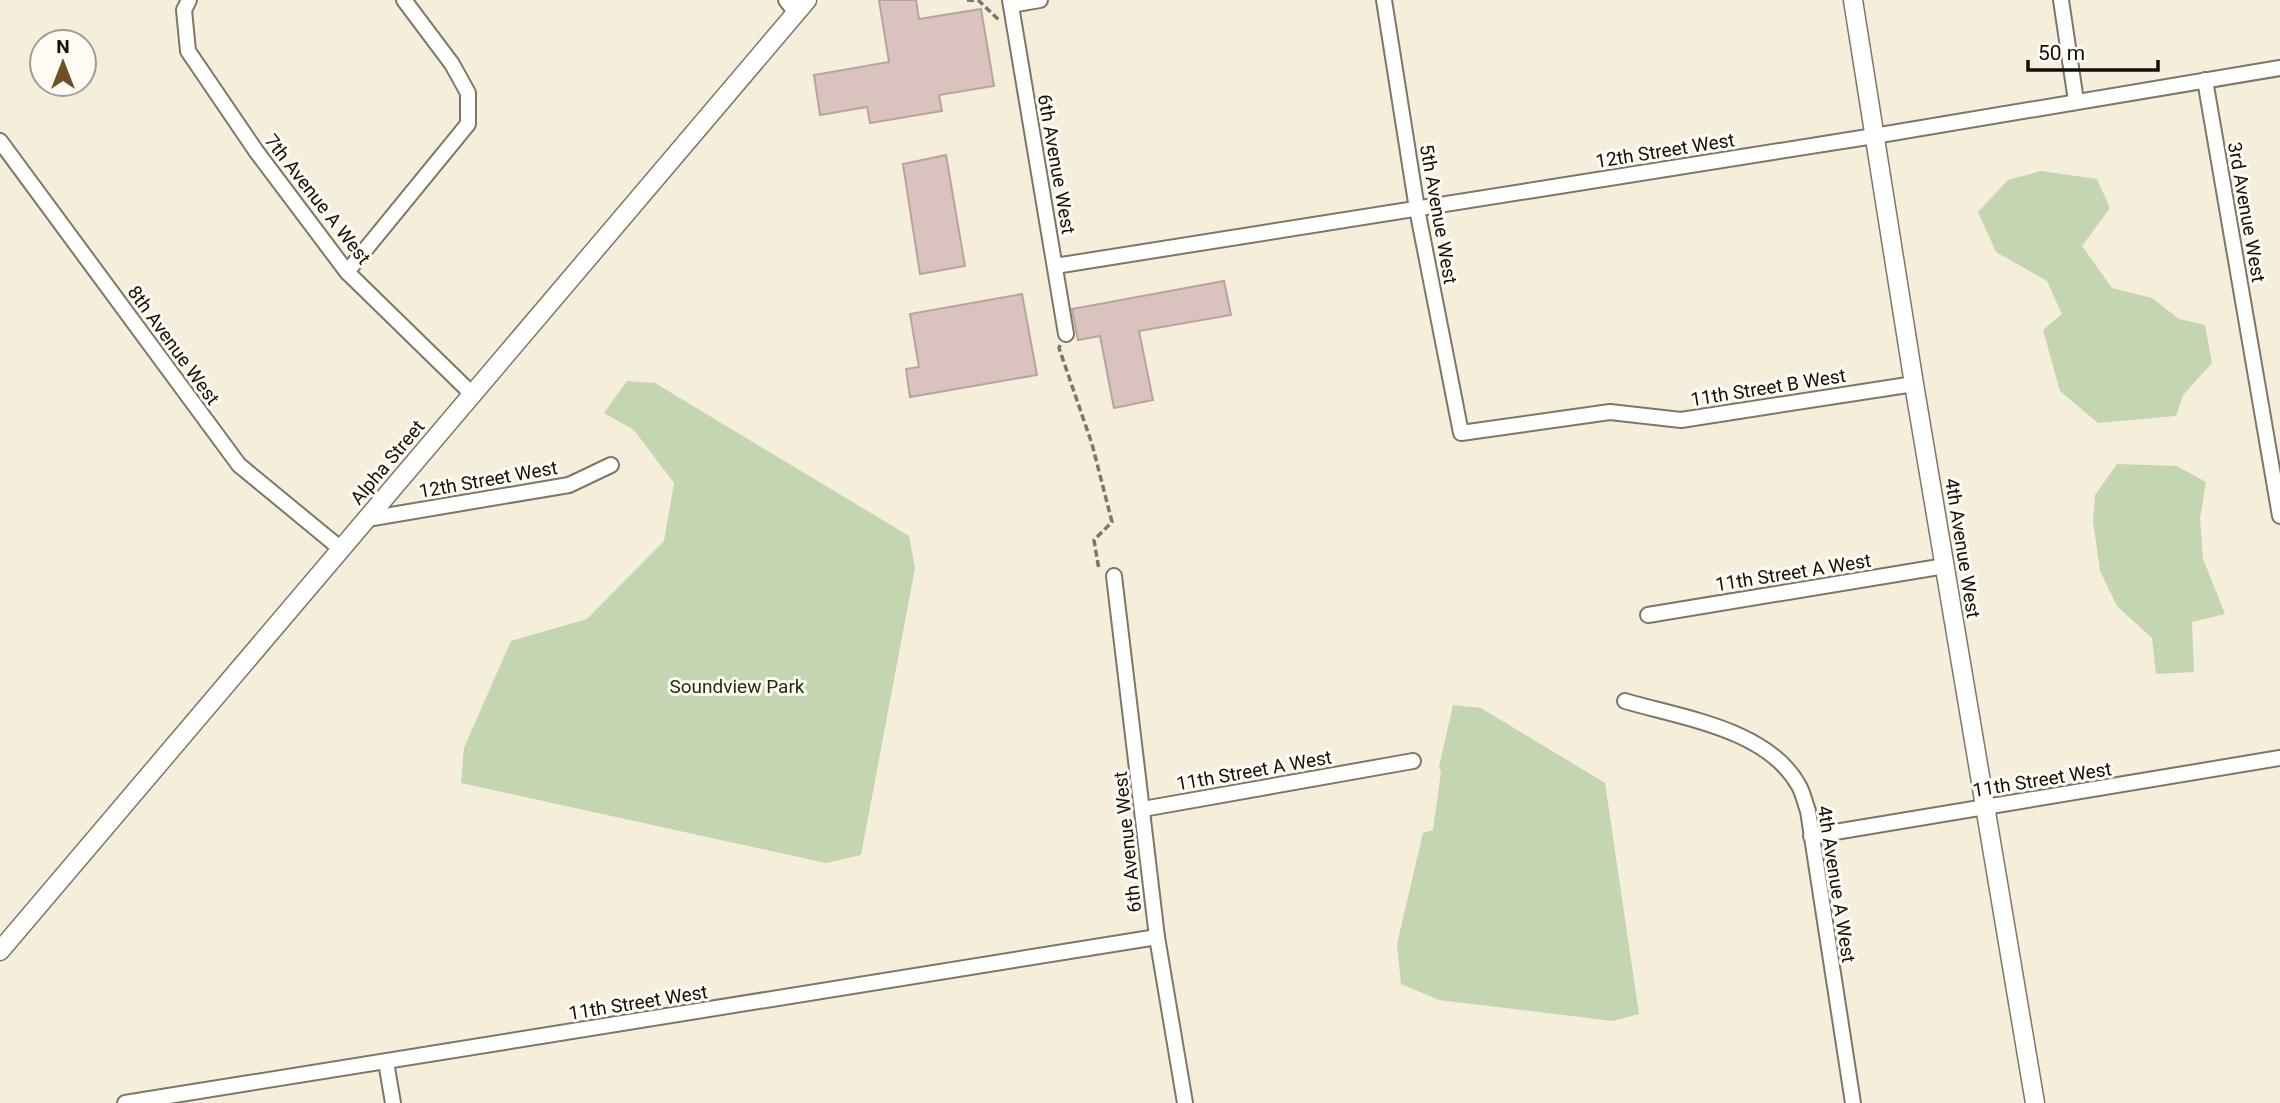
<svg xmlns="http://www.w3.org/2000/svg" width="2280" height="1103" viewBox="0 0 2280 1103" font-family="Roboto,sans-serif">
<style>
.green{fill:#c3d5b1}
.building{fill:#dac3be;stroke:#b9a39e;stroke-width:2}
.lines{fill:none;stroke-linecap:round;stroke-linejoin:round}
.minor-casing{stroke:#7e7766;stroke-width:18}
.tertiary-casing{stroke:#7e7766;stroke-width:21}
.path{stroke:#7c776a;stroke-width:3.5;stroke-dasharray:7 3.5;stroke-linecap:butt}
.minor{stroke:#fff;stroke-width:14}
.tertiary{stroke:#fff;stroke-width:18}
.labels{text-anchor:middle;stroke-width:6;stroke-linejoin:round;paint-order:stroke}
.street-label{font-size:19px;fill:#131009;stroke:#fefbf4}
.park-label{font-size:19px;fill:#20300b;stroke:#fefbf4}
</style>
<rect width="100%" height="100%" fill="#f5eeda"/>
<g class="green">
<path d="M 2041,171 L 2097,179 L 2110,208 L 2082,246 L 2112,288 L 2152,298 L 2179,319 L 2205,325 L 2212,363 L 2183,395 L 2176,416 L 2098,423 L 2060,391 L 2043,330 L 2062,314 L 2047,281 L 1996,252 L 1978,212 L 2008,180 Z"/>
<path d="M 627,381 L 655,383 L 909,536 L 915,568 L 861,855 L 826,863 L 461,783 L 464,748 L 511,641 L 587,619 L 664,541 L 674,483 L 634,430 L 604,413 Z"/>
<path d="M 2117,464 L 2177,466 L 2206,482 L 2200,518 L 2203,559 L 2225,614 L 2192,622 L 2194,672 L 2156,674 L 2152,638 L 2117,606 L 2100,571 L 2093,521 L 2095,495 Z"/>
<path d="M 1453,705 L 1481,708 L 1605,783 L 1639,1014 L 1613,1021 L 1439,1000 L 1401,984 L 1397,944 L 1423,833 L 1433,830 L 1441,772 L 1439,767 Z"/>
</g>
<g class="building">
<path d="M 879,0 L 916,0 L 919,19 L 981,9 L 994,86 L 939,95 L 942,111 L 870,123 L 867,107 L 820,115 L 814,75 L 889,62 Z"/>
<path d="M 946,155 L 965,266 L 920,274 L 903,164 Z"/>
<path d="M 1224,281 L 1231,315 L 1139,331 L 1153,400 L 1114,408 L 1100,336 L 1078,340 L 1072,309 Z"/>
<path d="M 1022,294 L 1037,375 L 910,397 L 906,369 L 919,367 L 910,314 Z"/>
</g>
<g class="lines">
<g class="minor-casing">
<g id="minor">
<path d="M 189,0 L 184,10 L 188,51 L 256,151 L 347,272 L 472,394"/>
<path d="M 786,0 L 796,13"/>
<path d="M 1010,0 L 1066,334"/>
<path d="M 1384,0 L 1417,209 L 1461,433 L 1610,412 L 1681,420 L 1914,384"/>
<path d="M 2061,0 L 2076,101"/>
<path d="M 1011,5 L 1040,0"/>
<path d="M 2205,80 L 2280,516"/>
<path d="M 0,141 L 239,465 L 341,549"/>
<path d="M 1055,266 L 1874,136 L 2280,68"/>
<path d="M 347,272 L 468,124 L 468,93 L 452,64 L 404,0"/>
<path d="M 367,519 L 569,485 L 611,465"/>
<path d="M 1114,576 L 1157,937 L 1185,1103"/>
<path d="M 1648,615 L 1945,566"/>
<path d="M 1625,701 C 1682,718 1768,729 1799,786 C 1803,793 1805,803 1808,811 L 1853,1103"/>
<path d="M 1143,809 L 1413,761"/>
<path d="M 1811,836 L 2280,758"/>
<path d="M 386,1062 L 393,1103"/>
<path d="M 125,1103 L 1157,937"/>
</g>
</g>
<g class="tertiary-casing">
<g id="tertiary">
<path d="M 1853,0 L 1914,384 L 2035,1103"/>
<path d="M 0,951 L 807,0"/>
</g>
</g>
<g class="path">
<path d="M 967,0 L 979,1 L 999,20"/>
<path d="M 1060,345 L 1059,348 L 1092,444 L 1112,522 L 1094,540 L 1099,570"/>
</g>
<use href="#minor" class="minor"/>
<use href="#tertiary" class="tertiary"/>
</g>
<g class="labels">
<g class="street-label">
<text transform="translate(1665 150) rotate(-9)" y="7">12th Street West</text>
<text transform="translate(1057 164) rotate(80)" y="7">6th Avenue West</text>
<text transform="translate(318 199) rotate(52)" y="7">7th Avenue A West</text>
<text transform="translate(2247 212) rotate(80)" y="7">3rd Avenue West</text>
<text transform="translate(1439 214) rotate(80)" y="7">5th Avenue West</text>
<text transform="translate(174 345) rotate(54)" y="7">8th Avenue West</text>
<text transform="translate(1768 387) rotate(-9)" y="7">11th Street B West</text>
<text transform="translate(387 462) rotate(-50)" y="7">Alpha Street</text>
<text transform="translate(488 479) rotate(-10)" y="7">12th Street West</text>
<text transform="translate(1963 548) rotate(81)" y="7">4th Avenue West</text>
<text transform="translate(1793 572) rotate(-9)" y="7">11th Street A West</text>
<text transform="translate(1254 770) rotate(-10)" y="7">11th Street A West</text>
<text transform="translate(2042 779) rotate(-9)" y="7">11th Street West</text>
<text transform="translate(1127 842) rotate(-96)" y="7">6th Avenue West</text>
<text transform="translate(1837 884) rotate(81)" y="7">4th Avenue A West</text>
<text transform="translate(638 1002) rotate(-9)" y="7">11th Street West</text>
</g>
<g class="park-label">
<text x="737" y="693">Soundview Park</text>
</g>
</g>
<g transform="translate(63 63)"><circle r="33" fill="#fefbf4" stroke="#a09d96" stroke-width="2"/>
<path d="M0-5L12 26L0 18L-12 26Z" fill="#704e26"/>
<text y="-10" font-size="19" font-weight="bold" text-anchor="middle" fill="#131009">N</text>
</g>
<path d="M2028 60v10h130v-10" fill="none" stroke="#131009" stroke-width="3.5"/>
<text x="2038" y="60" font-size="21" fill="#131009" stroke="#fefbf4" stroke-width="5" paint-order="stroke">50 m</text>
</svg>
